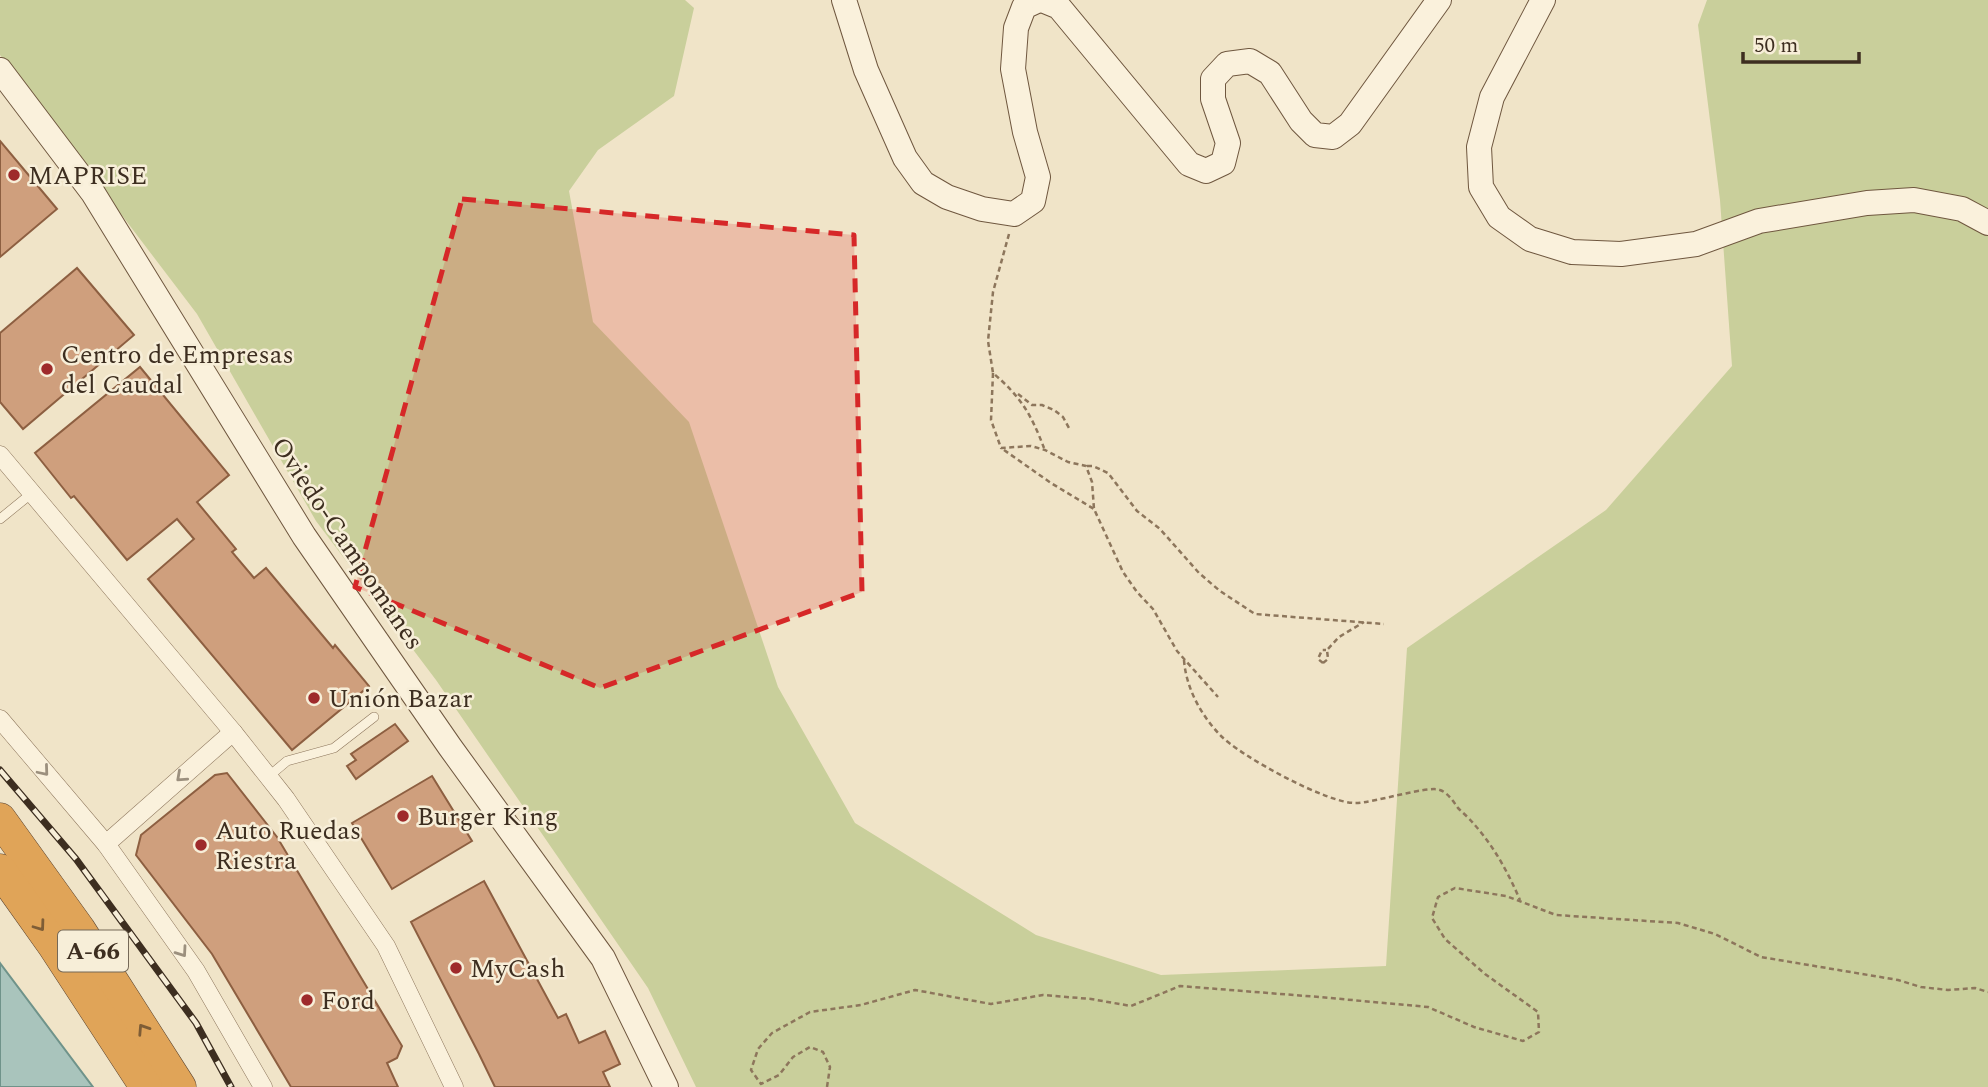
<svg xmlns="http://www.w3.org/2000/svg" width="1988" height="1087" viewBox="0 0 1988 1087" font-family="Spectral,serif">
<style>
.green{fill:#c9cf9b}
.water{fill:#a9c4bc;stroke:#6f938a;stroke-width:2}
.building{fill:#cf9f7d;stroke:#8d5f41;stroke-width:2}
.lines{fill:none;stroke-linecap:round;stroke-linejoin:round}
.lane-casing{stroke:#8d765c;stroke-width:10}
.street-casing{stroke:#8d765c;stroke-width:19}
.secondary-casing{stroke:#6f573f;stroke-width:26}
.highway-casing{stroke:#5b4430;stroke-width:33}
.path{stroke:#8d765c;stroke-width:2.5;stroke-dasharray:5 3.5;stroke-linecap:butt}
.lane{stroke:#faf1dc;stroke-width:9}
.street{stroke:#faf1dc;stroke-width:18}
.secondary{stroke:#faf1dc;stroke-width:24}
.highway{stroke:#e0a458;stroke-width:32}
.rail-casing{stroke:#3d2e20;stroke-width:7}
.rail{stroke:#f7eed8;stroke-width:4.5;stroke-dasharray:13;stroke-linecap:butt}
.oneway{stroke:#9c907e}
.oneway2{stroke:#7e5d36}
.marked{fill:#d62828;fill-opacity:0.2;stroke:#d62828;stroke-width:5;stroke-dasharray:14 9;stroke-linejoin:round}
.poi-dot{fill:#9e2a2b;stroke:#f7eed8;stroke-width:2.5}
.labels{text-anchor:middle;stroke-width:5;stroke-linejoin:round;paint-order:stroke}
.shield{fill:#f7eed8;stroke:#756857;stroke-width:2}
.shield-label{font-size:24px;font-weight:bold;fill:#3d2e20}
.poi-label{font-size:26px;fill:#3d2e20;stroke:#f7eed8;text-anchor:start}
.street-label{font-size:26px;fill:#3d2e20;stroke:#f7eed8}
</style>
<rect width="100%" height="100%" fill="#f0e4c8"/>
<path class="green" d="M 0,0 L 685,0 L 694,8 L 674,96 L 598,150 L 569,191 L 593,322 L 689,422 L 778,687 L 855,823 L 1036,935 L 1161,975 L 1386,966 L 1407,648 L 1606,510 L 1732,366 L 1720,200 L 1698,25 L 1707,0 L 1988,0 L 1988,1087 L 696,1087 L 648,988 L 436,680 L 316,521 L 197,314 L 0,55 Z"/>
<path class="water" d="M 0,963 L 93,1087 L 0,1087 Z"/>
<g class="building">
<path d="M 0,141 L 57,209 L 0,257 Z"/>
<path d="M 77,268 L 134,335 L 23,429 L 0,402 L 0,333 Z"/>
<path d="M 140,367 L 229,475 L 197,502 L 236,549 L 232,552 L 254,578 L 266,568 L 333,648 L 335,645 L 369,686 L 292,750 L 148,579 L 194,539 L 177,519 L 127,560 L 74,496 L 71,498 L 35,453 Z"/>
<path d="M 395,724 L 408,741 L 356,779 L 347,766 L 356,760 L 351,754 Z"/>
<path d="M 227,773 L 277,837 L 402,1046 L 397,1058 L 387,1063 L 398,1087 L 291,1087 L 212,954 L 136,855 L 141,835 L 215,775 Z"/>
<path d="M 432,776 L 472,841 L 392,889 L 352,823 Z"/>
<path d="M 484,881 L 558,1018 L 566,1014 L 579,1043 L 605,1031 L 620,1064 L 603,1072 L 610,1087 L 495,1087 L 479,1054 L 411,922 Z"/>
</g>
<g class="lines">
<g class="lane-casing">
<g id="lane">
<path d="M 0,519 L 32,493"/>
<path d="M 268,777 L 287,761 L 334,748 L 374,717"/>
</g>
</g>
<g class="street-casing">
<g id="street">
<path d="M 0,455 L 233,732 L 286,799 L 386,946 L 454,1087"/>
<path d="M 0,719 L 106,844 L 196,971 L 263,1087"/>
<path d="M 106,844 L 233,732"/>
</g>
</g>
<g class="secondary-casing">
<g id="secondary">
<path d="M 844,0 L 866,70 L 905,158 L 923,183 L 947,197 L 982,209 L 1014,214 L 1033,201 L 1038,177 L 1025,132 L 1013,69 L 1016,28 L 1024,7 L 1039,0"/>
<path d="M 1042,0 L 1059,7 L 1189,164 L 1206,171 L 1223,163 L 1228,143 L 1213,99 L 1213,79 L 1227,64 L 1250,61 L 1270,73 L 1301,121 L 1315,135 L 1333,137 L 1350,124 L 1439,0"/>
<path d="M 1543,0 L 1492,97 L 1479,147 L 1481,187 L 1499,217 L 1530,239 L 1572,252 L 1621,254 L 1696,244 L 1759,221 L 1867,203 L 1914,200 L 1962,209 L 1988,223"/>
<path d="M 0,70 L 93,193 L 304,536 L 450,747 L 603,958 L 666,1087"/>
</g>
</g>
<g class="highway-casing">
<g id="highway">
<path d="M 0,819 L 79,929 L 180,1087"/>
<path d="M 0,870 L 54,946 L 146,1087"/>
</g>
</g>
<g class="path">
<path d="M 1009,234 L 993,292 L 988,341 L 993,373 C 1021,397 1031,414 1044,448"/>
<path d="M 993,373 L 991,420 L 1001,448 L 1031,446 L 1045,450 L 1068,462 L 1086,466 L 1092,482 L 1094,509 L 1123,572 L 1137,592 L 1153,609 L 1177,651 L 1218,697"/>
<path d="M 1018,394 L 1032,405 L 1042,405 L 1054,410 L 1063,417 L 1069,428"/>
<path d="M 1004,450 L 1051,483 L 1094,509"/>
<path d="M 1087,466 L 1093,466 L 1108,473 L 1137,511 L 1160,529 L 1199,573 L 1220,591 L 1255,614 L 1384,624"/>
<path d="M 1184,660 C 1186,688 1201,715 1220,735 C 1240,756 1328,804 1356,803 C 1373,803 1429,785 1440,790 C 1448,793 1453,801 1458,808 C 1463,813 1469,818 1473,823 C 1493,845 1508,872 1520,900"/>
<path d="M 1323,663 L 1328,659 L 1327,650 L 1339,637 L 1364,622"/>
<path d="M 1323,663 L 1318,659 L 1322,650 L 1326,650"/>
<path d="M 827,1087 L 830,1067 L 823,1052 L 810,1047 L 793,1057 L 779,1075 L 761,1084 L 751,1070 L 758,1049 L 772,1033 L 810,1012 L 861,1005 L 915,990 L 991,1004 L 1043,995 L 1091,999 L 1131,1006 L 1180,986 L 1319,997 L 1428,1007 L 1474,1027 L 1523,1041 L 1539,1032 L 1538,1012 L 1485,974 L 1445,939 L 1432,918 L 1438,897 L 1455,888 L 1506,896 L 1556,915 L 1678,923 L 1715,934 L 1761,957 L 1898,980 L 1921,987 L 1948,990 L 1975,988 L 1988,992"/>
</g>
<use href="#lane" class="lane"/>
<use href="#street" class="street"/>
<use href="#secondary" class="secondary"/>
<use href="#highway" class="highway"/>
<g class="rail-casing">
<path id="rail" d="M 0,770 L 76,859 L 196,1023 L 231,1087"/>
</g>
<use href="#rail" class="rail"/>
</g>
<defs><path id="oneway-chevron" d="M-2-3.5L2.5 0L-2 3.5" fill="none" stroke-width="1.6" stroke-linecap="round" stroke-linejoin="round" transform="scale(1.75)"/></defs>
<g class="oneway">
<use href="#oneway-chevron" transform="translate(44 771) rotate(50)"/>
<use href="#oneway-chevron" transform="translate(181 777) rotate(138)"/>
<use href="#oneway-chevron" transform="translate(182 952) rotate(55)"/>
</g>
<g class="oneway2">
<use href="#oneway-chevron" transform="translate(40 926) rotate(54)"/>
<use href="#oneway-chevron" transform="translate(143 1029) rotate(-123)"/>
</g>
<path class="marked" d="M 462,199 L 854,235 L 862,592 L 600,688 L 355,587 Z"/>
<g class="poi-dot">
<circle cx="14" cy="175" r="7"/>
<circle cx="47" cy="369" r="7"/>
<circle cx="314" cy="698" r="7"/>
<circle cx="403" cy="816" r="7"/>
<circle cx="201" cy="845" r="7"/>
<circle cx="456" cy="968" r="7"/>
<circle cx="307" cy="1000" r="7"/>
</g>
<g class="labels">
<rect class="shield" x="58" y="930.5" width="70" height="41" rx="5"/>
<g class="shield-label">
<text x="93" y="959">A-66</text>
</g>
<g class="poi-label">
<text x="28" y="184">MAPRISE</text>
<text x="61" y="363">Centro de Empresas<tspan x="61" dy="30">del Caudal</tspan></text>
<text x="328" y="707">Unión Bazar</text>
<text x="417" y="825">Burger King</text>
<text x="215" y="839">Auto Ruedas<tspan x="215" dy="30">Riestra</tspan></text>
<text x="470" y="977">MyCash</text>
<text x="321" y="1009">Ford</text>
</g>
<g class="street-label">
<text transform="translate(348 543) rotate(56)" y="9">Oviedo-Campomanes</text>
</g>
</g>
<path d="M1743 52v10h116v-10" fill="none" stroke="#3d2e20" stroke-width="3.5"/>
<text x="1754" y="52" font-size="21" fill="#3d2e20" stroke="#f7eed8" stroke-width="5" paint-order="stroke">50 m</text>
</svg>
